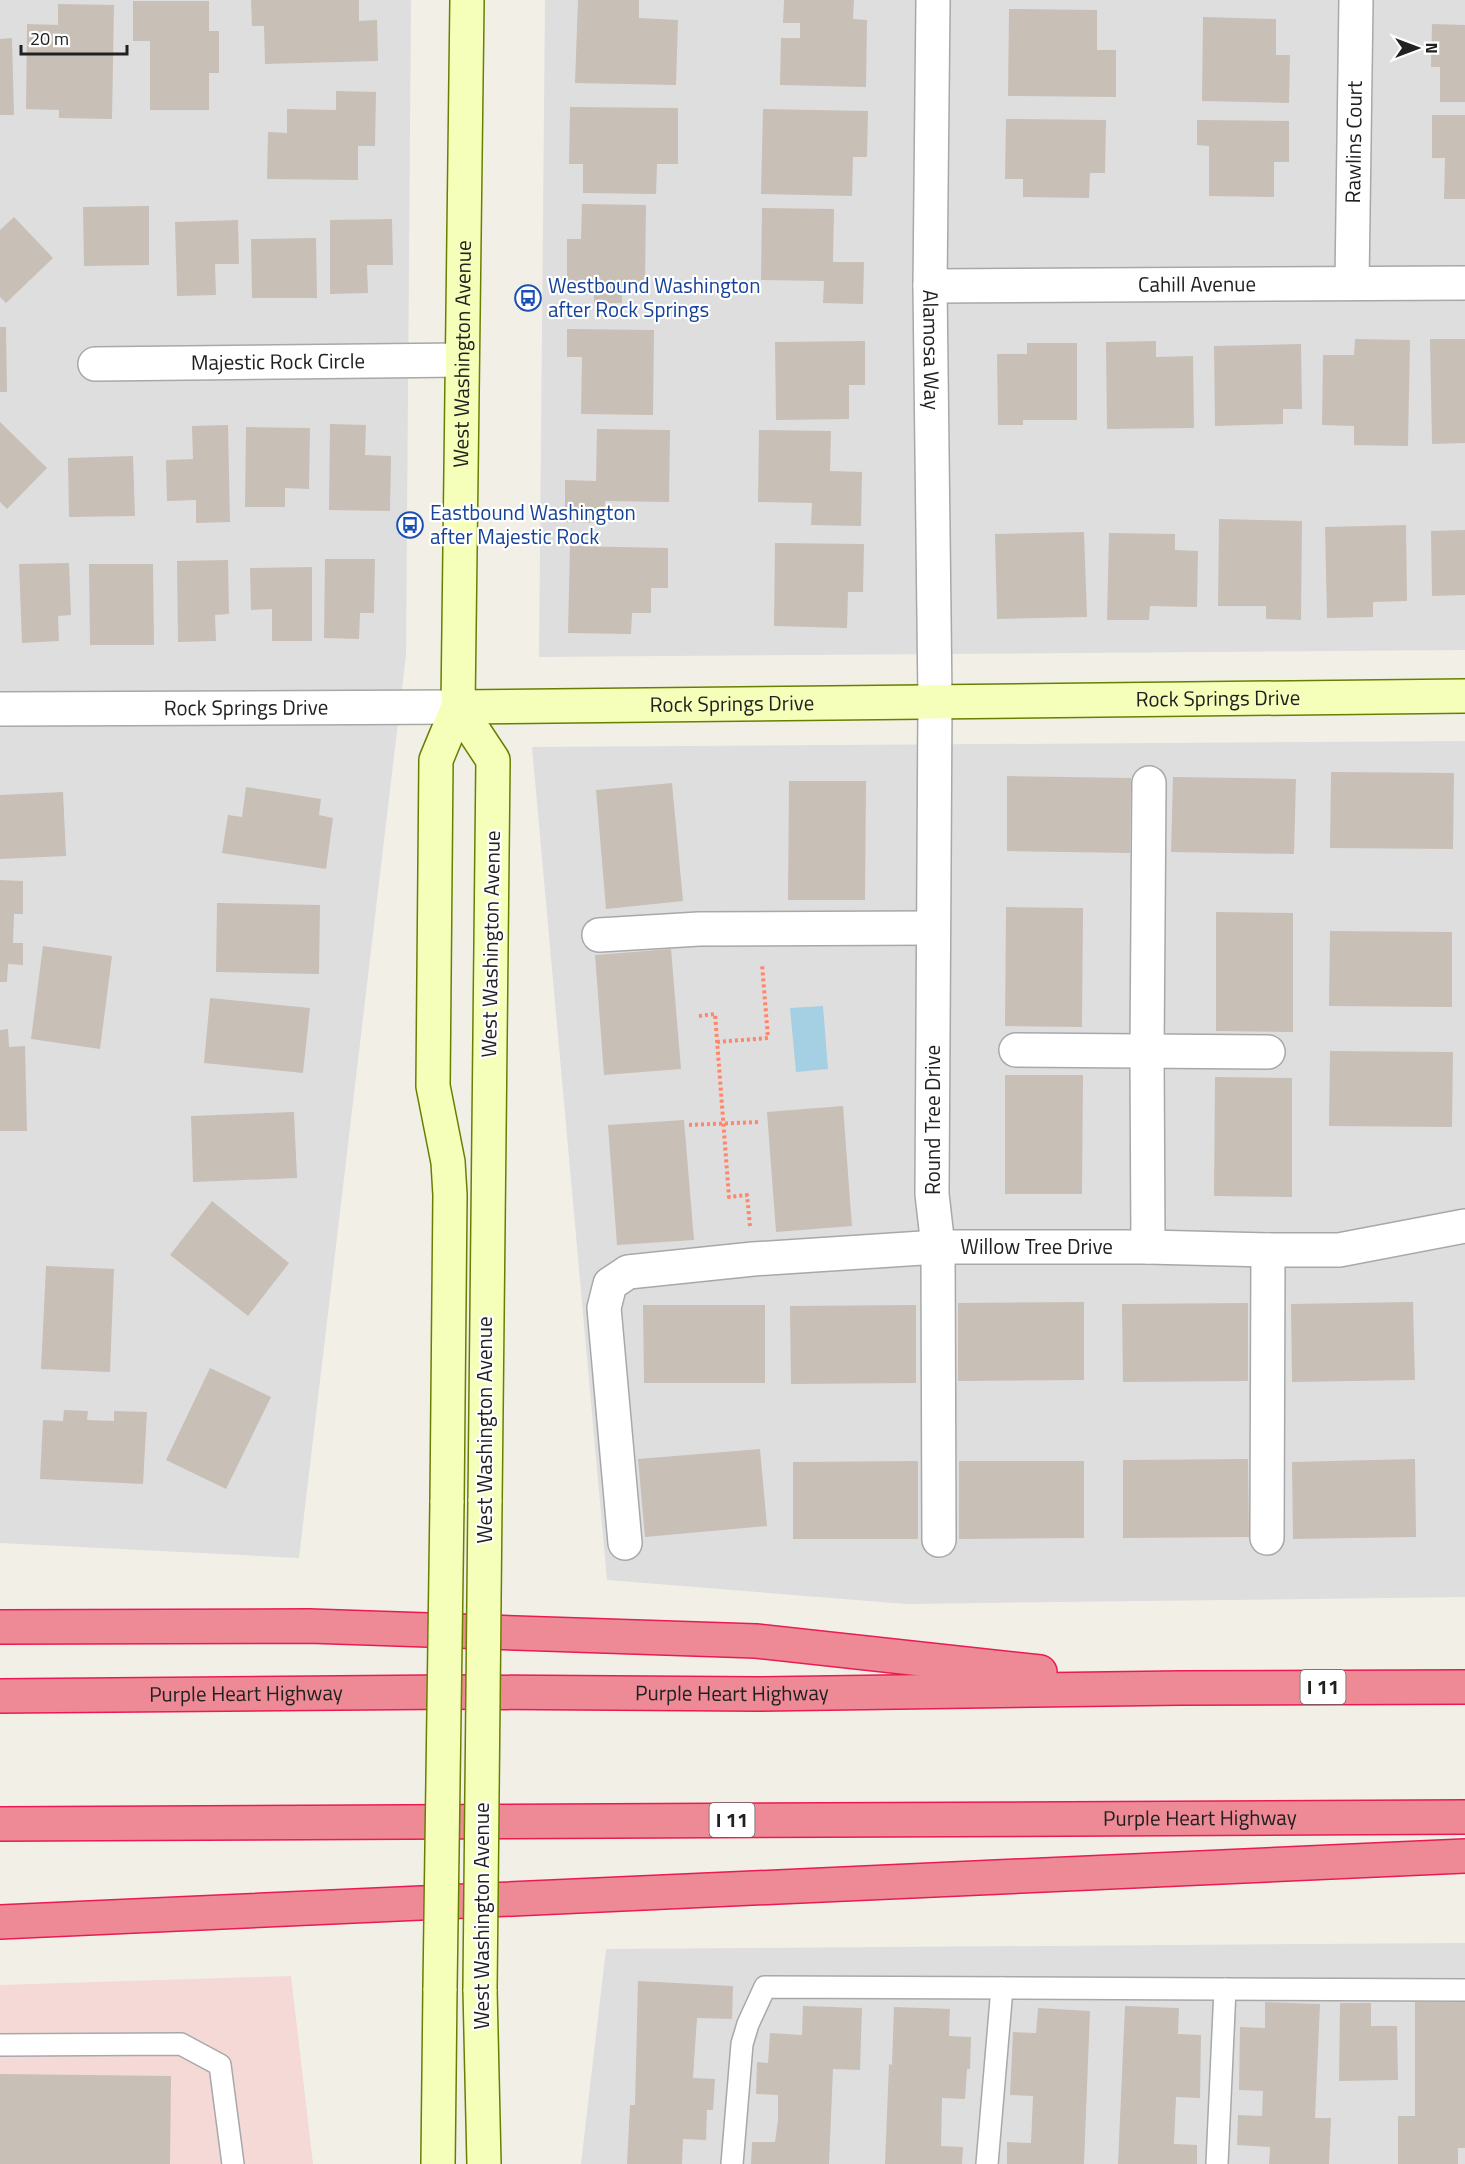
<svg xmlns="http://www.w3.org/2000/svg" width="1465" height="2164" viewBox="0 0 1465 2164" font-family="'Titillium Web',sans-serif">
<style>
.residential{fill:#dfdede}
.commercial{fill:#f4d9d6}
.water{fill:#a5d0e3}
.building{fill:#c8bfb6}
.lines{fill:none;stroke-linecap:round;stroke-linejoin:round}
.lane-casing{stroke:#a8a8a8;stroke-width:24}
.street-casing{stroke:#a8a8a8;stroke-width:36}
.secondary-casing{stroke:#688000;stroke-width:36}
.highway-casing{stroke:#ea1b51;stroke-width:36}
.path{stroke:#ff866b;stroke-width:4;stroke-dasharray:3 3;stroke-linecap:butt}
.lane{stroke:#fff;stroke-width:21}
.street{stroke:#fff;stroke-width:33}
.secondary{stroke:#f5ffb9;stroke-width:33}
.highway{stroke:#ee8a95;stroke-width:33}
.secondary-bridge-casing{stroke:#688000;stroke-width:36;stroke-linecap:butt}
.secondary-bridge{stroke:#f5ffb9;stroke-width:33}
.labels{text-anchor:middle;stroke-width:4.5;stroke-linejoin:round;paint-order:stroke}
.shield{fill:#fff;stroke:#646464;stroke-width:1.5}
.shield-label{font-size:20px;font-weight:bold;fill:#212121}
.street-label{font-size:21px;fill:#212121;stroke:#fff}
.transit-label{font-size:21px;fill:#164399;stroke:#fff;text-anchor:start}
</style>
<rect width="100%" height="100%" fill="#f2efe7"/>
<g class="residential">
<path d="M 0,0 L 411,0 L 406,655 L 299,1558 L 0,1543 Z"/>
<path d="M 545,0 L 1465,0 L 1465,650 L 539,657 Z"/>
<path d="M 1465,741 L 1465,1597 L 906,1604 L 607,1580 L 532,747 Z"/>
<path d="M 1465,1943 L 1465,2164 L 581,2164 L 606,1949 Z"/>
</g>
<path class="commercial" d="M 291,1976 L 313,2164 L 0,2164 L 0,1985 Z"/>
<path class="water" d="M 823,1006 L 828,1069 L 796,1072 L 790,1008 Z"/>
<g class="building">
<path d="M 251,0 L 359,0 L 359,21 L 377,20 L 378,61 L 265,64 L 264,26 L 252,26 Z"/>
<path d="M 578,0 L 639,0 L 639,18 L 678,20 L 676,85 L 575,83 Z"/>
<path d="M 784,0 L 854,0 L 853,19 L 867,20 L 866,87 L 780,85 L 781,38 L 800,38 L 800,23 L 783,23 Z"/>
<path d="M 133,1 L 209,1 L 209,31 L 219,31 L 219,73 L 209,73 L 209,110 L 150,110 L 150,41 L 133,41 Z"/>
<path d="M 58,4 L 114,5 L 112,119 L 59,118 L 59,110 L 26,109 L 27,24 L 58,25 Z"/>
<path d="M 1009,9 L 1097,10 L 1097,50 L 1116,50 L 1116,97 L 1008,96 Z"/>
<path d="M 1203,17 L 1276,19 L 1276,55 L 1290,55 L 1289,103 L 1202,101 Z"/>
<path d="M 1432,24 L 1465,25 L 1465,102 L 1440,102 L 1440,67 L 1431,67 Z"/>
<path d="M 12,38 L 14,115 L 0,115 L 0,39 Z"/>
<path d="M 336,91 L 376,92 L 375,146 L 358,146 L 358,180 L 267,179 L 268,132 L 287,133 L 287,109 L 336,110 Z"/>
<path d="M 570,107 L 678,108 L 678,164 L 657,164 L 656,194 L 583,193 L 583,164 L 569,164 Z"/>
<path d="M 763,109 L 868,111 L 867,157 L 853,157 L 852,196 L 761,194 Z"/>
<path d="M 1432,115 L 1465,115 L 1465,199 L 1444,199 L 1445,158 L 1432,158 Z"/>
<path d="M 1006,119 L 1106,120 L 1105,173 L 1090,173 L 1089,198 L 1023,197 L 1023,179 L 1005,179 Z"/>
<path d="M 1197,120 L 1289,121 L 1289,162 L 1274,162 L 1274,197 L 1209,196 L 1209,146 L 1197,145 Z"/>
<path d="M 582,204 L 646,205 L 645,283 L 622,282 L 622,303 L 594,303 L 594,283 L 567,283 L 567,239 L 581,239 Z"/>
<path d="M 149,206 L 149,265 L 84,266 L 83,207 Z"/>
<path d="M 762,208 L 834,209 L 833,262 L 864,262 L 863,304 L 823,303 L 824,281 L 761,280 Z"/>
<path d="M 14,217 L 53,258 L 6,303 L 0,297 L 0,230 Z"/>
<path d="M 392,219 L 393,265 L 367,265 L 368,293 L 330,294 L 330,220 Z"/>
<path d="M 238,220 L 239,264 L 215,264 L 216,295 L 177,296 L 175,222 Z"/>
<path d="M 316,238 L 317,298 L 252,298 L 251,239 Z"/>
<path d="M 0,327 L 6,327 L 7,392 L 0,392 Z"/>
<path d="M 567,329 L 654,330 L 653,415 L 581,414 L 582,357 L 567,357 Z"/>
<path d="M 1355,339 L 1410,340 L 1408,446 L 1354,445 L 1354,426 L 1322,425 L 1323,355 L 1354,355 Z"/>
<path d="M 1430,339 L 1465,339 L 1465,443 L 1432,444 Z"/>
<path d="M 865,341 L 865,385 L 849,385 L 849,419 L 776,420 L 775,342 Z"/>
<path d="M 1156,341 L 1156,357 L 1193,356 L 1194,428 L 1107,429 L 1106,342 Z"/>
<path d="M 1027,343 L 1077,343 L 1077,420 L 1023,420 L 1023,425 L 998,425 L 997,354 L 1027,354 Z"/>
<path d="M 1301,344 L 1302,409 L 1283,409 L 1283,424 L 1215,426 L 1214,346 Z"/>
<path d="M 0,422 L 47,468 L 7,509 L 0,502 Z"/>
<path d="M 330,424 L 366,425 L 365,455 L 391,456 L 390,511 L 329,510 Z"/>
<path d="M 228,425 L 230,522 L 196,523 L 196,500 L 167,501 L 166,460 L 193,459 L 192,426 Z"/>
<path d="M 246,427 L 310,428 L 309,489 L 285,488 L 285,507 L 245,507 Z"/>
<path d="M 597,429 L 670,430 L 669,502 L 605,501 L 604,523 L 565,522 L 565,480 L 596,481 Z"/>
<path d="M 759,430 L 831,431 L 830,471 L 862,472 L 861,526 L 811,525 L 812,503 L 758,502 Z"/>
<path d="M 133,456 L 135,516 L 69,517 L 68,458 Z"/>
<path d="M 1219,519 L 1302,521 L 1301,620 L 1266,619 L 1266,606 L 1218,606 Z"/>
<path d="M 1406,525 L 1407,601 L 1373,602 L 1373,617 L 1327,618 L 1325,527 Z"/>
<path d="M 1465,530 L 1465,595 L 1432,596 L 1431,531 Z"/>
<path d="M 1084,532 L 1087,617 L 997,619 L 995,534 Z"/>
<path d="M 1109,533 L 1175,534 L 1175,550 L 1198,551 L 1197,607 L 1150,606 L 1149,620 L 1107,620 Z"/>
<path d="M 775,543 L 864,544 L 863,592 L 848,592 L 847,628 L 774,626 Z"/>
<path d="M 570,546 L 668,548 L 668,588 L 651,588 L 651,613 L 632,613 L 631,634 L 568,633 Z"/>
<path d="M 325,559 L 375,559 L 374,613 L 360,613 L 359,639 L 324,638 Z"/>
<path d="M 228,560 L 229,614 L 215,615 L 216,641 L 178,642 L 177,561 Z"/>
<path d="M 69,563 L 71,615 L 58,616 L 59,641 L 22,643 L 19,564 Z"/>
<path d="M 89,564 L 153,564 L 154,645 L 90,645 Z"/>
<path d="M 312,567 L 312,641 L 272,641 L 272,609 L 251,610 L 250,568 Z"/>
<path d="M 1331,772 L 1454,773 L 1453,849 L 1330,848 Z"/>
<path d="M 1007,776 L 1131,778 L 1130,853 L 1007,851 Z"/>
<path d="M 1173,777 L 1296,779 L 1294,854 L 1171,852 Z"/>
<path d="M 789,781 L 866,781 L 865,900 L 788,900 Z"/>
<path d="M 672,783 L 683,901 L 606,909 L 596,790 Z"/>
<path d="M 246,787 L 321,799 L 319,815 L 333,818 L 326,869 L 222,853 L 228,815 L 242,817 Z"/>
<path d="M 63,792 L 66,856 L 0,859 L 0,795 Z"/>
<path d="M 0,880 L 23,881 L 23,914 L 14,914 L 13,943 L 23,943 L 23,965 L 8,964 L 7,982 L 0,982 Z"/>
<path d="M 217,903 L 320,905 L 319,974 L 216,972 Z"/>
<path d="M 1006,907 L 1083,908 L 1082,1027 L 1005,1026 Z"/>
<path d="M 1216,912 L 1293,913 L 1293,1032 L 1216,1031 Z"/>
<path d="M 1330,931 L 1452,932 L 1452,1007 L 1329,1006 Z"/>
<path d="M 43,946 L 112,956 L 100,1049 L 31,1039 Z"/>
<path d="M 671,949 L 681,1069 L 604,1075 L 595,955 Z"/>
<path d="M 210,998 L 310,1008 L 303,1073 L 204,1063 Z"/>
<path d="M 8,1029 L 9,1047 L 25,1046 L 27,1131 L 0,1131 L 0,1030 Z"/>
<path d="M 1330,1051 L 1453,1052 L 1452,1127 L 1329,1126 Z"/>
<path d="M 1005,1075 L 1083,1075 L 1082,1194 L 1005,1194 Z"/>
<path d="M 1215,1077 L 1292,1078 L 1292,1197 L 1214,1196 Z"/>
<path d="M 843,1106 L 852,1226 L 776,1232 L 767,1112 Z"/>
<path d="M 294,1112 L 297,1178 L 193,1182 L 191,1116 Z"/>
<path d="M 684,1120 L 694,1240 L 617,1245 L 608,1125 Z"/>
<path d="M 212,1201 L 289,1263 L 248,1316 L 170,1255 Z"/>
<path d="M 46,1266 L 114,1269 L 110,1372 L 41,1369 Z"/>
<path d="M 1084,1302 L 1084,1380 L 958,1381 L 958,1303 Z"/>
<path d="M 1413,1302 L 1415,1380 L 1292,1382 L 1291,1304 Z"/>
<path d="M 1248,1303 L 1248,1381 L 1123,1382 L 1122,1304 Z"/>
<path d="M 643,1305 L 765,1305 L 765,1383 L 644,1383 Z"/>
<path d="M 916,1305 L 916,1383 L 791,1384 L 790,1306 Z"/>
<path d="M 210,1368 L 271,1397 L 226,1489 L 166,1460 Z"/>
<path d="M 64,1410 L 88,1411 L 87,1420 L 114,1421 L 114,1411 L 147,1412 L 143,1484 L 40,1479 L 43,1420 L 63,1421 Z"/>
<path d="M 760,1449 L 767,1526 L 645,1537 L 638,1459 Z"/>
<path d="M 1248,1459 L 1249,1537 L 1123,1538 L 1123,1460 Z"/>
<path d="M 1415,1459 L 1416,1537 L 1293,1539 L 1292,1462 Z"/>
<path d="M 918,1461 L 918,1539 L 793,1539 L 793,1462 Z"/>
<path d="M 959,1461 L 1084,1461 L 1084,1538 L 959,1539 Z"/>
<path d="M 638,1981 L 733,1986 L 732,2019 L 697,2018 L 693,2078 L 715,2079 L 713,2110 L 707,2110 L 706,2140 L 683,2139 L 682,2164 L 627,2164 L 630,2105 L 635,2105 Z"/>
<path d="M 1265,2002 L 1320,2004 L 1315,2118 L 1331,2118 L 1329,2164 L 1269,2164 L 1270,2147 L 1237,2145 L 1238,2115 L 1262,2116 L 1263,2091 L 1239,2090 L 1240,2027 L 1265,2028 Z"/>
<path d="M 1415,2002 L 1465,2002 L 1465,2148 L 1458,2148 L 1458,2164 L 1398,2164 L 1398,2116 L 1415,2116 Z"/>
<path d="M 1340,2003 L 1371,2003 L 1371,2026 L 1397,2026 L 1398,2080 L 1339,2081 Z"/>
<path d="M 803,2006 L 862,2008 L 860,2070 L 833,2069 L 829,2164 L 751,2164 L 752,2142 L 775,2142 L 778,2120 L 778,2095 L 756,2094 L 757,2062 L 768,2063 L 770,2033 L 802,2035 Z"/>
<path d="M 1125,2006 L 1179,2008 L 1178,2034 L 1201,2035 L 1200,2098 L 1176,2097 L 1174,2144 L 1197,2145 L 1197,2164 L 1118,2164 Z"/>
<path d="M 894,2007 L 950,2009 L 949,2036 L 971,2037 L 970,2069 L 967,2069 L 965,2099 L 942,2098 L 941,2146 L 963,2147 L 962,2164 L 885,2164 L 889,2064 L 892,2065 Z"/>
<path d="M 1038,2008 L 1090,2011 L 1084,2164 L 1007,2164 L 1007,2142 L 1031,2143 L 1033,2096 L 1010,2095 L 1013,2032 L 1036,2033 Z"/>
<path d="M 0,2074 L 171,2076 L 170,2164 L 0,2164 Z"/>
</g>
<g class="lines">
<g class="lane-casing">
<g id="lane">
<path d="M 0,2045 L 181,2044 L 220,2065 L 233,2164"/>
<path d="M 732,2164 L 742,2044 L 748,2024 L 765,1987 L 1465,1990"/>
<path d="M 987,2164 L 1002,1988"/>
<path d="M 1217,2164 L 1225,1989"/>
</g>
</g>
<g class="street-casing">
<g id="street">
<path id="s1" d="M 933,0 L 930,286 L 935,700 L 932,1194 L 938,1247 L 939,1540"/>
<path id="s2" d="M 1352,283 L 1356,0"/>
<path id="s3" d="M 930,286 L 1465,283"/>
<path id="s4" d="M 95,364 L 462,360"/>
<path id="s5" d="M 0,709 L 458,707"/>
<path d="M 599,935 L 699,929 L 933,928"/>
<path d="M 1016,1050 L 1268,1052"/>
<path d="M 1148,1247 L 1147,1052 L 1149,783"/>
<path d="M 1267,1538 L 1268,1250"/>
<path id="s6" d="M 625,1543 L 604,1308 L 610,1284 L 628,1272 L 753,1259 L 938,1247 L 1148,1247 L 1268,1250 L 1339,1250 L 1465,1226"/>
</g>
</g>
<g class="secondary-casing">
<g id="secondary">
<path id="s7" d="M 458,707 L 1465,696"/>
<path d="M 458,707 L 493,760 L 485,1502"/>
<path id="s8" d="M 447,1503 L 450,1195 L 448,1162 L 433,1086 L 436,760 L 458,707 L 467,0"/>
<path d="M 480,1989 L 484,2164"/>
<path d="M 438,2164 L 440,1988"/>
</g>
</g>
<g class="highway-casing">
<g id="highway">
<path d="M 0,1627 L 309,1626 L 756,1641 L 1040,1672"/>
<path id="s9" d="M 0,1696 L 452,1692 L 756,1694 L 1181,1688 L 1465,1687"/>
<path id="s10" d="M 0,1824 L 1465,1817"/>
<path d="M 0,1922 L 1465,1856"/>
</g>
</g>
<g class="path">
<path d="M 699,1016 L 715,1014 L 729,1197 L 747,1195 L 750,1226"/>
<path d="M 717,1042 L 768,1038 L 762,964"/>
<path d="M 689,1125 L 759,1122"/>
</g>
<use href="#lane" class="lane"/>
<use href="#street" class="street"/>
<use href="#secondary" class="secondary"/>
<use href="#highway" class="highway"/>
<g class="secondary-bridge-casing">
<g id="secondary-bridge">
<path d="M 440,1988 L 447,1503"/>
<path d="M 480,1989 L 485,1502"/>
</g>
</g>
<use href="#secondary-bridge" class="secondary-bridge"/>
</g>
<defs>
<g id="bus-ring" transform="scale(1.35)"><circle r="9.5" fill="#fff" stroke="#1a4fb4" stroke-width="1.5"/><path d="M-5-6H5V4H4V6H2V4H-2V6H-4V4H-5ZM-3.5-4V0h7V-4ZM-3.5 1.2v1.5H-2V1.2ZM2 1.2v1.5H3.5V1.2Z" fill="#1a4fb4"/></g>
</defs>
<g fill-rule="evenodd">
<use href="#bus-ring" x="528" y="298"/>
<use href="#bus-ring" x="410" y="525"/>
</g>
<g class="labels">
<g class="shield">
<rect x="1300.5" y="1670" width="45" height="34" rx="4.5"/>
<rect x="709.5" y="1803" width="45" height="34" rx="4.5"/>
</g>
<g class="shield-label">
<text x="1323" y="1694">I 11</text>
<text x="732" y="1827">I 11</text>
</g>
<g class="street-label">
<text dy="7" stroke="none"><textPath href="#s2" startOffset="141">Rawlins Court</textPath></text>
<text dy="7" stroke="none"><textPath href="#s3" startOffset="267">Cahill Avenue</textPath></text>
<text dy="7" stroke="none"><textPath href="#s1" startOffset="350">Alamosa Way</textPath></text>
<text dy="7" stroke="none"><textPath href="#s8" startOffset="1155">West Washington Avenue</textPath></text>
<text dy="7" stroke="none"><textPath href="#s4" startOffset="183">Majestic Rock Circle</textPath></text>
<text dy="7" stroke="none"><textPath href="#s7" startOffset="760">Rock Springs Drive</textPath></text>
<text dy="7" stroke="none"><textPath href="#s7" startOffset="274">Rock Springs Drive</textPath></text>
<text dy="7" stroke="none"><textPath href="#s5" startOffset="246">Rock Springs Drive</textPath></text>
<text transform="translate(491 944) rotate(-89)" y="7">West Washington Avenue</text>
<text transform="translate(933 1120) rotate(-90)" y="7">Round Tree Drive</text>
<text dy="7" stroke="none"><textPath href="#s6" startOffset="692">Willow Tree Drive</textPath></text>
<text transform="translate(485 1430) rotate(-90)" y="7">West Washington Avenue</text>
<text dy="7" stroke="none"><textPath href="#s9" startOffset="732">Purple Heart Highway</textPath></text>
<text dy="7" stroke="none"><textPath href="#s9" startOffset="246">Purple Heart Highway</textPath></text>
<text dy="7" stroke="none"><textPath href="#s10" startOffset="1200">Purple Heart Highway</textPath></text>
<text transform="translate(482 1916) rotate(-90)" y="7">West Washington Avenue</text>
</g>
<g class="transit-label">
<text x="548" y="293">Westbound Washington<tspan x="548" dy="24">after Rock Springs</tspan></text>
<text x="430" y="520">Eastbound Washington<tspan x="430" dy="24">after Majestic Rock</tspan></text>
</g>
</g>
<g transform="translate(1417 48) rotate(90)" stroke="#ffffff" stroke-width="4.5" paint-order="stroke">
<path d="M0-4.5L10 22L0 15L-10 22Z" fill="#212121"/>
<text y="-9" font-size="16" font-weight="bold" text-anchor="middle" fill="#212121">N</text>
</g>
<path d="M21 45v9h106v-9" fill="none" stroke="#212121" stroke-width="3"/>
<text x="30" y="45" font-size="18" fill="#212121" stroke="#ffffff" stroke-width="4.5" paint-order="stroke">20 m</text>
</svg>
